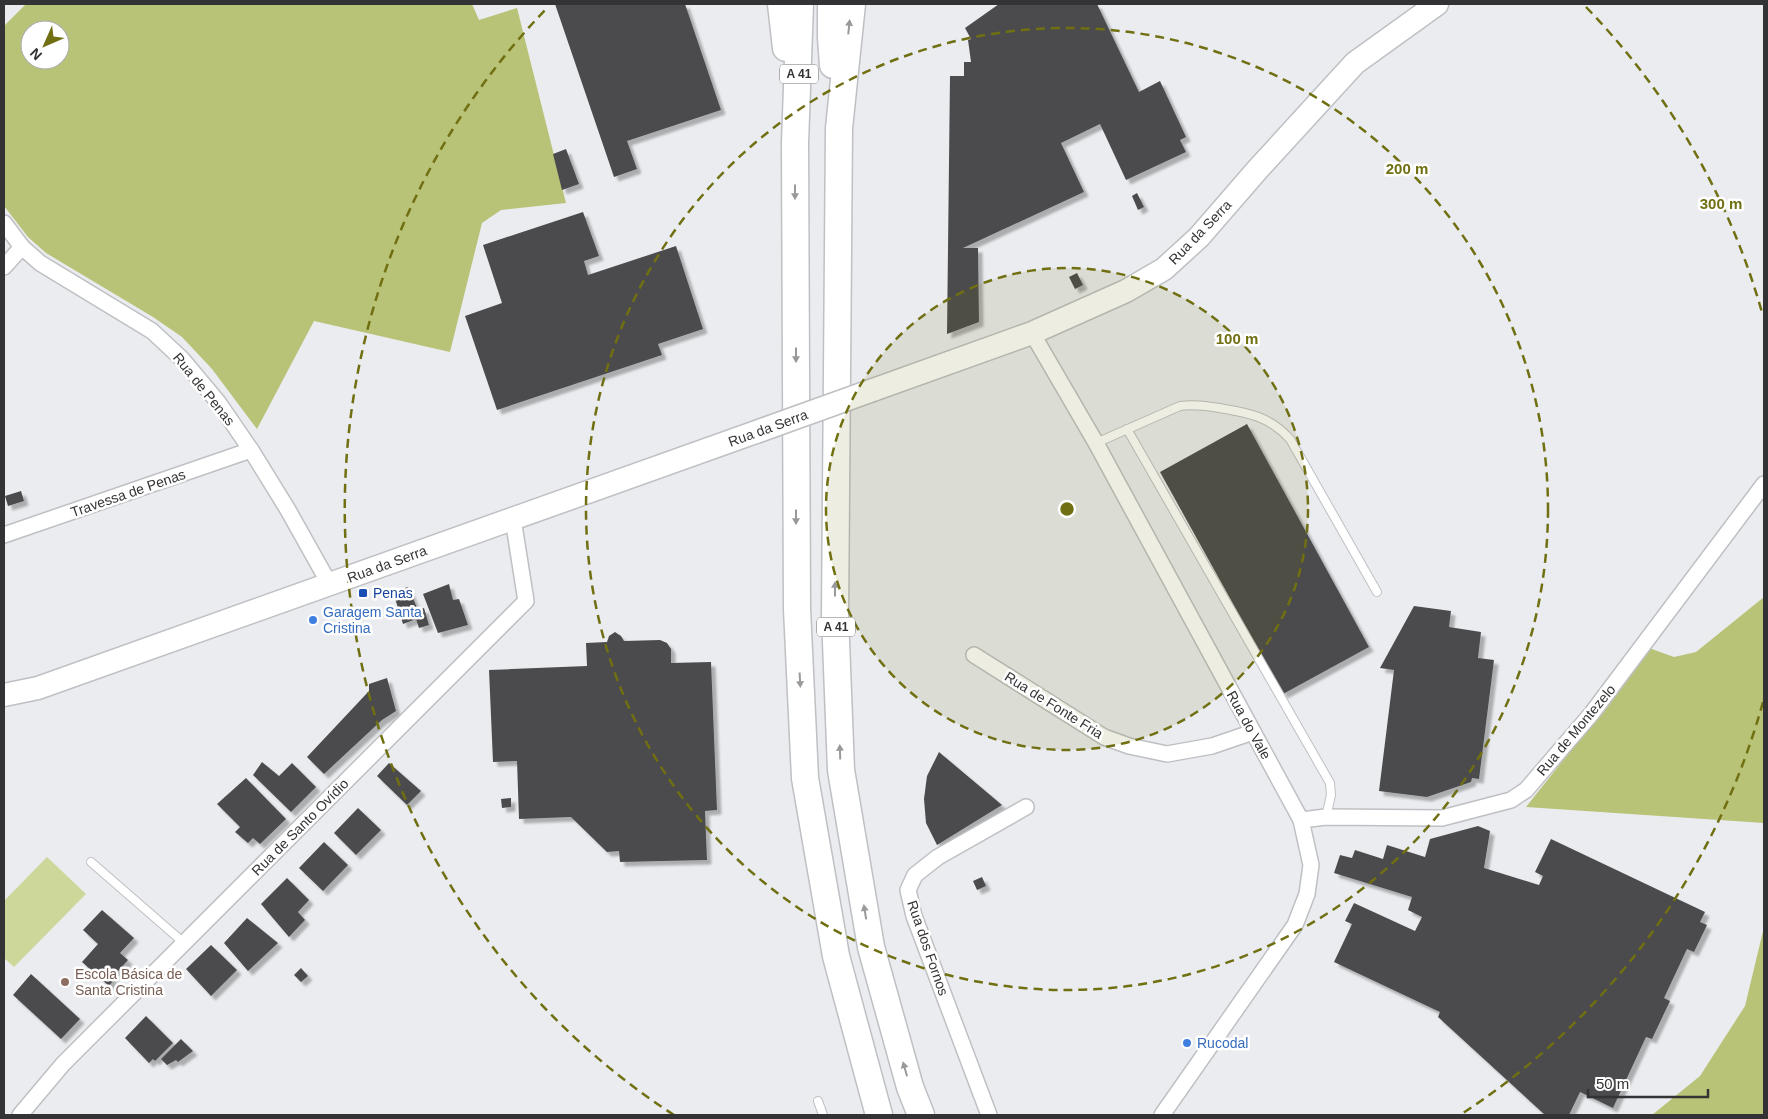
<svg xmlns="http://www.w3.org/2000/svg" width="1768" height="1119" viewBox="0 0 1768 1119" font-family="Helvetica,sans-serif">
<style>
.green{fill:#cdd799}
.forest{fill:#b8c377;fill-rule:evenodd}
.building{fill:#4b4c4e;filter:url(#shadow)}
.lines{fill:none;stroke-linecap:round;stroke-linejoin:round}
.lane-casing{stroke:#bec0c3;stroke-width:10}
.street-casing{stroke:#bec0c3;stroke-width:18}
.primary-casing{stroke:#bec0c3;stroke-width:25}
.highway-casing{stroke:#bec0c3;stroke-width:29}
.lane{stroke:#fff;stroke-width:8}
.street{stroke:#fff;stroke-width:15}
.primary{stroke:#fff;stroke-width:22}
.highway{stroke:#fff;stroke-width:26}
.primary-bridge-casing{stroke:#bec0c3;stroke-width:25;stroke-linecap:butt}
.primary-bridge{stroke:#fff;stroke-width:22}
.oneway{fill:#99999a}
.ring{fill:none;stroke:#706f12;stroke-width:2.5;stroke-dasharray:9 6}
.transit-dot{fill:#1a4fb4;stroke:#fff;stroke-width:2}
.shop-dot{fill:#3f7fe0;stroke:#fff;stroke-width:2}
.education-dot{fill:#8d6e63;stroke:#fff;stroke-width:2}
.labels{text-anchor:middle;stroke-width:5;stroke-linejoin:round;paint-order:stroke}
.shield{fill:#fff;stroke:#707072;stroke-width:1}
.shield-label{font-size:12px;font-weight:bold;fill:#333335}
.street-label{font-size:14px;fill:#333335;stroke:#fff}
.transit-label{font-size:14px;fill:#164399;stroke:#fff;text-anchor:start}
.shop-label{font-size:14px;fill:#366cbe;stroke:#fff;text-anchor:start}
.education-label{font-size:14px;fill:#785e54;stroke:#fff;text-anchor:start}
.centre{fill:#706f12;stroke:#fff;stroke-width:2.5}
.ring-label{font-size:15px;text-anchor:middle;font-weight:bold;fill:#706f12;stroke:#fff;stroke-width:5;stroke-linejoin:round;paint-order:stroke}
</style>
<defs>
<filter id="shadow"><feDropShadow dx="4.5" dy="4.5" stdDeviation="1" flood-color="#0004"/></filter>
</defs>
<rect width="100%" height="100%" fill="#eaecef"/>
<path class="green" d="M 47,857 L 86,894 L 14,967 L 4,958 L 4,901 Z"/>
<g class="forest">
<path d="M 26,4 L 472,4 L 479,20 L 517,8 L 566,203 L 501,210 L 482,223 L 450,352 L 314,321 L 257,429 L 212,369 L 182,337 L 153,317 L 46,253 L 28,237 L 4,206 L 4,26 ZM 30,30 L 60,30 L 60,60 L 30,60 Z"/>
<path d="M 1764,597 L 1764,823 L 1526,807 L 1592,724 L 1649,648 L 1674,657 L 1696,652 Z"/>
<path d="M 1764,927 L 1764,1115 L 1652,1115 L 1700,1076 L 1745,1006 Z"/>
</g>
<g class="building">
<path d="M 555,4 L 685,4 L 721,110 L 627,141 L 637,169 L 614,177 Z"/>
<path d="M 999,4 L 1097,4 L 1139,92 L 1160,81 L 1186,137 L 1180,140 L 1186,152 L 1126,180 L 1100,124 L 1061,143 L 1084,192 L 963,248 L 978,248 L 979,322 L 947,334 L 950,76 L 964,76 L 964,62 L 971,62 L 968,40 L 971,39 L 965,28 Z"/>
<path d="M 566,149 L 579,184 L 562,190 L 553,154 Z"/>
<path d="M 1137,193 L 1144,207 L 1138,210 L 1132,196 Z"/>
<path d="M 583,212 L 599,256 L 584,261 L 588,275 L 676,246 L 703,329 L 658,344 L 662,355 L 497,410 L 465,316 L 502,303 L 483,245 Z"/>
<path d="M 1077,273 L 1083,285 L 1075,289 L 1069,277 Z"/>
<path d="M 1247,424 L 1369,647 L 1283,694 L 1160,472 Z"/>
<path d="M 21,491 L 24,501 L 8,506 L 5,496 Z"/>
<path d="M 449,584 L 453,600 L 459,599 L 468,625 L 438,633 L 423,594 Z"/>
<path d="M 408,587 L 418,610 L 424,608 L 429,625 L 419,628 L 416,619 L 403,624 L 393,592 Z"/>
<path d="M 1414,606 L 1451,611 L 1449,627 L 1481,632 L 1478,658 L 1494,660 L 1479,779 L 1472,778 L 1471,782 L 1427,797 L 1379,791 L 1394,670 L 1380,668 Z"/>
<path d="M 615,632 L 621,636 L 624,641 L 660,640 L 667,643 L 671,649 L 671,663 L 711,662 L 717,810 L 705,811 L 707,860 L 620,862 L 619,851 L 607,852 L 571,817 L 519,819 L 517,761 L 493,762 L 489,670 L 587,666 L 586,643 L 607,642 L 609,636 Z"/>
<path d="M 387,678 L 396,711 L 382,720 L 324,774 L 307,757 L 369,691 L 369,684 Z"/>
<path d="M 939,752 L 1002,805 L 937,845 L 926,823 L 924,799 L 927,776 Z"/>
<path d="M 262,762 L 279,776 L 292,763 L 316,787 L 291,812 L 253,775 Z"/>
<path d="M 389,763 L 421,791 L 407,805 L 377,776 Z"/>
<path d="M 246,778 L 286,819 L 260,844 L 253,838 L 248,843 L 235,832 L 240,827 L 217,804 Z"/>
<path d="M 511,798 L 511,807 L 502,808 L 501,799 Z"/>
<path d="M 358,808 L 381,830 L 356,855 L 334,833 Z"/>
<path d="M 1478,826 L 1490,831 L 1484,868 L 1539,885 L 1543,876 L 1535,872 L 1551,839 L 1705,912 L 1700,922 L 1707,925 L 1694,952 L 1687,949 L 1664,998 L 1670,1001 L 1652,1039 L 1646,1037 L 1613,1108 L 1580,1092 L 1569,1115 L 1545,1115 L 1438,1017 L 1440,1012 L 1334,962 L 1352,924 L 1345,921 L 1354,903 L 1415,931 L 1422,917 L 1408,910 L 1412,897 L 1334,873 L 1340,855 L 1352,858 L 1355,850 L 1383,859 L 1387,845 L 1425,857 L 1430,839 Z"/>
<path d="M 324,842 L 348,865 L 323,891 L 299,868 Z"/>
<path d="M 982,877 L 986,886 L 977,890 L 973,881 Z"/>
<path d="M 287,878 L 309,900 L 298,912 L 305,920 L 289,937 L 261,904 Z"/>
<path d="M 102,910 L 134,938 L 120,953 L 128,960 L 111,979 L 113,981 L 109,986 L 82,962 L 98,944 L 83,930 Z"/>
<path d="M 247,918 L 278,943 L 248,971 L 224,943 Z"/>
<path d="M 211,945 L 237,970 L 211,996 L 186,969 Z"/>
<path d="M 301,968 L 308,976 L 301,982 L 294,975 Z"/>
<path d="M 31,974 L 80,1019 L 61,1039 L 13,995 Z"/>
<path d="M 146,1016 L 173,1043 L 155,1061 L 153,1059 L 149,1063 L 125,1038 Z"/>
<path d="M 181,1039 L 193,1051 L 178,1062 L 176,1060 L 167,1065 L 161,1059 Z"/>
</g>
<g class="lines">
<g class="lane-casing">
<g id="lane">
<path d="M 1127,429 L 1330,783 L 1331,795 L 1326,817"/>
<path d="M 1096,443 L 1180,406 C 1194,404 1206,406 1219,408 C 1249,413 1269,416 1290,439 L 1377,592"/>
<path d="M 91,862 L 184,943"/>
<path d="M 818,1101 L 823,1115"/>
</g>
</g>
<g class="street-casing">
<g id="street">
<path d="M 4,223 L 22,247 L 40,263 L 152,331 L 182,359 L 218,402 L 251,450 L 288,510 L 330,585"/>
<path d="M 4,267 L 22,247"/>
<path d="M 1032,333 L 1096,443 L 1301,820 L 1311,865 L 1307,894 L 1295,925 L 1162,1115"/>
<path d="M 4,535 L 251,450"/>
<path d="M 974,655 L 1104,737 L 1129,746 L 1167,754 L 1212,746 L 1253,732"/>
<path d="M 1301,820 L 1326,817 L 1442,818 L 1511,800 L 1526,790 L 1592,713 L 1764,484"/>
<path d="M 20,1115 L 63,1064 L 526,601 L 513,519"/>
<path d="M 989,1115 L 914,916 L 908,890 L 915,875 L 938,857 L 1026,807"/>
</g>
</g>
<g class="primary-casing">
<g id="primary">
<path d="M 873,390 L 1032,333 L 1126,291 L 1164,269 L 1199,237 L 1258,169 L 1355,63 L 1437,4"/>
<path d="M 4,695 L 38,688 L 756,432"/>
</g>
</g>
<g class="highway-casing">
<g id="highway">
<path d="M 781,4 L 786,48"/>
<path d="M 800,4 L 795,143 L 797,609 L 805,778 L 836,956 L 879,1115"/>
<path d="M 831,4 L 831,38 L 833,65"/>
<path d="M 852,4 L 839,128 L 835,616 L 841,770 L 871,947 L 910,1087 L 921,1115"/>
</g>
</g>
<use href="#lane" class="lane"/>
<use href="#street" class="street"/>
<use href="#primary" class="primary"/>
<use href="#highway" class="highway"/>
<g class="primary-bridge-casing">
<path id="primary-bridge" d="M 756,432 L 873,390"/>
</g>
<use href="#primary-bridge" class="primary-bridge"/>
</g>
<defs><path id="oneway-solid" d="M-6-.8H1V-3.2L6.5 0L1 3.2V.8H-6Z" transform="scale(1.25)"/></defs>
<g class="oneway">
<use href="#oneway-solid" transform="translate(849 27) rotate(-84)"/>
<use href="#oneway-solid" transform="translate(795 192) rotate(90)"/>
<use href="#oneway-solid" transform="translate(796 355) rotate(90)"/>
<use href="#oneway-solid" transform="translate(796 517) rotate(90)"/>
<use href="#oneway-solid" transform="translate(835 589) rotate(-90)"/>
<use href="#oneway-solid" transform="translate(800 680) rotate(87)"/>
<use href="#oneway-solid" transform="translate(840 752) rotate(-92)"/>
<use href="#oneway-solid" transform="translate(865 912) rotate(-99)"/>
<use href="#oneway-solid" transform="translate(905 1069) rotate(-106)"/>
</g>
<circle cx="1067" cy="509" r="241" fill="#706f12" fill-opacity=".12"/>
<g class="ring">
<circle cx="1067" cy="509" r="241"/>
<circle cx="1067" cy="509" r="481"/>
<path d="M1763 702A722 722 0 0 1 1460 1115M674 1115A722 722 0 0 1 548 7M1586 7A722 722 0 0 1 1763 316"/>
</g>
<rect class="transit-dot" x="358" y="588" width="10" height="10" rx="2.5"/>
<g class="shop-dot">
<circle cx="313" cy="620" r="5"/>
<circle cx="1187" cy="1043" r="5"/>
</g>
<circle class="education-dot" cx="65" cy="982" r="5"/>
<g class="labels">
<g class="shield">
<rect x="780" y="64.5" width="38" height="19" rx="4"/>
<rect x="817" y="617.5" width="38" height="19" rx="4"/>
</g>
<g class="shield-label">
<text x="799" y="78">A 41</text>
<text x="836" y="631">A 41</text>
</g>
<g class="street-label">
<text transform="translate(1200 232) rotate(-46)" y="5">Rua da Serra</text>
<text transform="translate(204 389) rotate(51)" y="5">Rua de Penas</text>
<text transform="translate(768 428) rotate(-20)" y="5">Rua da Serra</text>
<text transform="translate(128 493) rotate(-19)" y="5">Travessa de Penas</text>
<text transform="translate(387 564) rotate(-20)" y="5">Rua da Serra</text>
<text transform="translate(1054 705) rotate(32)" y="5">Rua de Fonte Fria</text>
<text transform="translate(1249 725) rotate(61)" y="5">Rua do Vale</text>
<text transform="translate(1576 730) rotate(-50)" y="5">Rua de Montezelo</text>
<text transform="translate(300 827) rotate(-45)" y="5">Rua de Santo Ovídio</text>
<text transform="translate(928 948) rotate(71)" y="5">Rua dos Fornos</text>
</g>
<g class="transit-label">
<text x="373" y="598">Penas</text>
</g>
<g class="shop-label">
<text x="323" y="617">Garagem Santa<tspan x="323" dy="16">Cristina</tspan></text>
<text x="1197" y="1048">Rucodal</text>
</g>
<g class="education-label">
<text x="75" y="979">Escola Básica de<tspan x="75" dy="16">Santa Cristina</tspan></text>
</g>
</g>
<circle cx="1067" cy="509" r="8" class="centre"/>
<g class="ring-label">
<text x="1407" y="174">200 m</text>
<text x="1721" y="209">300 m</text>
<text x="1237" y="344">100 m</text>
</g>
<rect width="1768" height="1119" fill="none" stroke="#333335" stroke-width="10"/>
<g transform="translate(45 45) rotate(225)"><circle r="24" fill="#ffffff" stroke="#adadae"/>
<path d="M0-4L9 19L0 12L-9 19Z" fill="#706f12"/>
<text y="-8" font-size="14" font-weight="bold" text-anchor="middle" fill="#333335">N</text>
</g>
<path d="M1588 1089v8h120v-8" fill="none" stroke="#333335" stroke-width="2.5"/>
<text x="1596" y="1089" font-size="15" fill="#333335" stroke="#ffffff" stroke-width="4" paint-order="stroke">50 m</text>
</svg>
